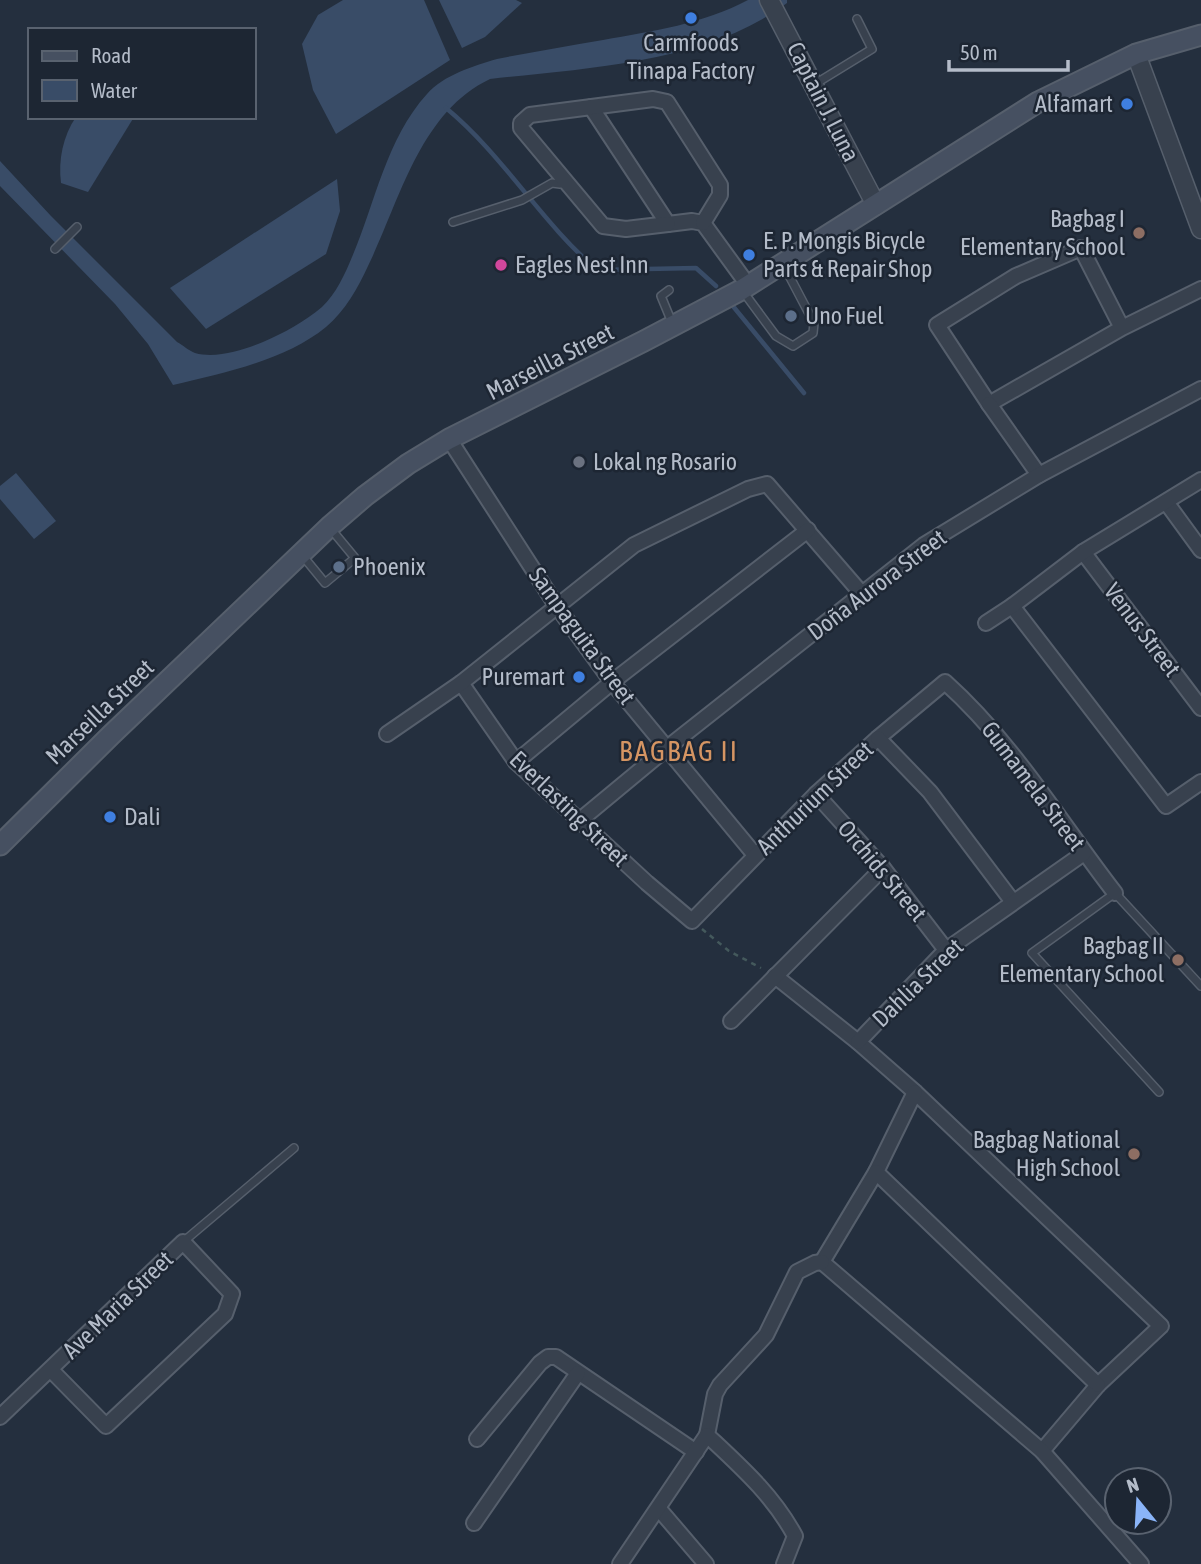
<svg xmlns="http://www.w3.org/2000/svg" width="1201" height="1564" viewBox="0 0 1201 1564" font-family="'Asap Condensed',sans-serif">
<style>
.water{fill:#394c67}
.lines{fill:none;stroke-linecap:round;stroke-linejoin:round}
.stream{stroke:#394c67;stroke-width:4.5}
.service-casing{stroke:#565f6c;stroke-width:10}
.minor-casing{stroke:#565f6c;stroke-width:18}
.tertiary-casing{stroke:#565f6c;stroke-width:21}
.secondary-casing{stroke:#565f6c;stroke-width:23}
.path{stroke:#44595c;stroke-width:2.5;stroke-dasharray:5 5;stroke-linecap:butt}
.service{stroke:#38414e;stroke-width:7}
.minor{stroke:#38414e;stroke-width:14}
.tertiary{stroke:#38414e;stroke-width:18}
.secondary{stroke:#465061;stroke-width:19}
.shop-dot{fill:#3f7fe0;stroke:#1d2633;stroke-width:2.5}
.education-dot{fill:#8d6e63;stroke:#1d2633;stroke-width:2.5}
.hotel-dot{fill:#d1479c;stroke:#1d2633;stroke-width:2.5}
.service-dot{fill:#5c6f8a;stroke:#1d2633;stroke-width:2.5}
.worship-dot{fill:#6b7280;stroke:#1d2633;stroke-width:2.5}
.labels{text-anchor:middle;stroke-width:5;stroke-linejoin:round;paint-order:stroke}
.poi-label{font-size:24px;fill:#b4bcc9;stroke:#1d2633;text-anchor:start}
.street-label{font-size:24px;fill:#b4bcc9;stroke:#1d2633}
.quarter-label{font-size:28px;letter-spacing:2px;fill:#d59563;stroke:#1d2633}
</style>
<rect width="100%" height="100%" fill="#242f3e"/>
<g class="water">
<path d="M 343,0 L 424,0 L 450,60 L 336,134 L 313,90 L 302,44 L 318,15 Z"/>
<path d="M 439,0 L 516,0 L 522,3 L 485,37 L 462,48 Z"/>
<path d="M 748,0 L 787,0 L 787,3 C 707,63 587,68 490,79 C 419,113 400,201 368,266 C 358,288 345,311 326,327 C 286,360 223,373 173,385 L 148,344 L 115,304 L 0,186 L 0,161 L 51,216 L 177,342 C 183,345 189,351 195,353 C 216,359 244,350 263,342 C 284,333 304,322 322,307 C 336,294 345,274 352,257 C 375,204 386,139 427,94 C 444,75 473,66 497,59 C 532,52 568,46 603,40 C 653,31 703,24 748,0 Z"/>
<path d="M 76,117 L 134,117 L 88,192 L 61,183 C 58,160 63,136 76,117 Z"/>
<path d="M 337,179 L 340,211 L 326,254 L 206,329 L 170,288 Z"/>
<path d="M 16,473 L 56,521 L 34,539 L 0,499 L 0,486 Z"/>
</g>
<g class="lines">
<g class="stream">
<path d="M 446,108 C 503,155 541,222 597,270 L 696,268 L 716,286"/>
<path d="M 732,305 L 804,393"/>
</g>
<g class="service-casing">
<g id="service">
<path d="M 815,84 L 872,49 L 857,19"/>
<path d="M 453,222 L 522,200 L 552,183 L 560,184"/>
<path d="M 55,249 L 77,227"/>
<path d="M 669,290 L 661,296 L 673,325"/>
<path d="M 742,290 L 776,336 L 793,346 L 813,333 L 814,323 L 783,264"/>
<path d="M 302,555 L 325,583 L 355,558 L 331,529"/>
<path d="M 1159,1092 L 1032,953 L 1115,893 L 1201,986"/>
<path d="M 183,1242 L 294,1148"/>
</g>
</g>
<g class="minor-casing">
<g id="minor">
<path d="M 591,107 L 668,224 L 692,221 L 703,223 L 748,285"/>
<path d="M 668,224 L 626,229 L 603,226 L 521,128 L 521,123 L 530,115 L 653,99 L 667,102 L 720,185 L 720,195 L 703,223"/>
<path d="M 1122,328 L 1081,248 L 1016,276 L 937,325 L 989,404 L 1122,328 L 1201,289"/>
<path d="M 989,404 L 1039,475"/>
<path d="M 449,439 L 556,605 L 612,682 L 755,855"/>
<path d="M 1166,502 L 1201,550"/>
<path d="M 1083,552 L 1201,708"/>
<path d="M 1012,606 L 1166,806 L 1201,782"/>
<path d="M 986,623 L 1012,606 L 1083,552 L 1201,480"/>
<path d="M 461,683 L 516,762 L 647,883 L 692,921 L 816,794 L 878,738 L 945,682 C 1013,743 1060,822 1115,893"/>
<path d="M 387,734 L 461,683 L 634,545 L 748,489 L 767,484 L 862,594"/>
<path d="M 878,738 L 930,792 L 1013,902"/>
<path d="M 516,762 L 612,682 L 808,530"/>
<path d="M 816,794 L 883,868 L 946,950"/>
<path d="M 579,821 L 667,748 L 924,545 L 1039,475 L 1201,389"/>
<path d="M 775,976 L 858,1042 L 915,1092 L 1161,1326 L 1098,1385 L 1042,1451"/>
<path d="M 731,1021 L 883,868"/>
<path d="M 858,1042 L 946,950 L 1084,853"/>
<path d="M 876,1172 L 915,1092"/>
<path d="M 1098,1385 L 876,1172 L 822,1262 L 1042,1451 L 1141,1564"/>
<path d="M 0,1417 L 183,1242 L 232,1294 L 225,1314 L 106,1426 L 51,1370"/>
<path d="M 707,1435 L 715,1394 L 720,1385 L 766,1335 L 797,1272 L 815,1263 L 822,1262"/>
<path d="M 477,1439 L 540,1363 L 548,1357 L 556,1357 L 696,1452"/>
<path d="M 659,1509 L 706,1564"/>
<path d="M 474,1523 L 578,1373"/>
<path d="M 620,1564 L 707,1435 C 740,1466 773,1495 795,1536 L 784,1564"/>
</g>
</g>
<g class="tertiary-casing">
<g id="tertiary">
<path d="M 769,0 L 876,205"/>
<path d="M 1136,54 L 1201,229"/>
</g>
</g>
<g class="secondary-casing">
<path id="secondary" d="M 0,845 L 111,735 L 329,527 L 365,496 L 408,464 L 449,439 L 644,341 L 741,290 L 1038,102 L 1136,54 L 1201,35"/>
</g>
<path class="path" d="M 702,929 L 729,951 L 761,968"/>
<use href="#service" class="service"/>
<use href="#minor" class="minor"/>
<use href="#tertiary" class="tertiary"/>
<use href="#secondary" class="secondary"/>
</g>
<g class="shop-dot">
<circle cx="691" cy="18" r="7"/>
<circle cx="1127" cy="104" r="7"/>
<circle cx="749" cy="255" r="7"/>
<circle cx="579" cy="677" r="7"/>
<circle cx="110" cy="817" r="7"/>
</g>
<g class="education-dot">
<circle cx="1139" cy="233" r="7"/>
<circle cx="1178" cy="960" r="7"/>
<circle cx="1134" cy="1154" r="7"/>
</g>
<circle class="hotel-dot" cx="501" cy="265" r="7"/>
<g class="service-dot">
<circle cx="791" cy="316" r="7"/>
<circle cx="339" cy="567" r="7"/>
</g>
<circle class="worship-dot" cx="579" cy="462" r="7"/>
<g class="labels">
<g class="poi-label">
<text x="691" y="51" text-anchor="middle">Carmfoods<tspan x="691" dy="28">Tinapa Factory</tspan></text>
<text x="1113" y="112" text-anchor="end">Alfamart</text>
<text x="1125" y="227" text-anchor="end">Bagbag I<tspan x="1125" dy="28">Elementary School</tspan></text>
<text x="763" y="249">E. P. Mongis Bicycle<tspan x="763" dy="28">Parts &amp; Repair Shop</tspan></text>
<text x="515" y="273">Eagles Nest Inn</text>
<text x="805" y="324">Uno Fuel</text>
<text x="593" y="470">Lokal ng Rosario</text>
<text x="353" y="575">Phoenix</text>
<text x="565" y="685" text-anchor="end">Puremart</text>
<text x="124" y="825">Dali</text>
<text x="1164" y="954" text-anchor="end">Bagbag II<tspan x="1164" dy="28">Elementary School</tspan></text>
<text x="1120" y="1148" text-anchor="end">Bagbag National<tspan x="1120" dy="28">High School</tspan></text>
</g>
<g class="street-label">
<text transform="translate(823 102) rotate(63)" y="8">Captain J. Luna</text>
<text transform="translate(550 362) rotate(-27)" y="8">Marseilla Street</text>
<text transform="translate(877 585) rotate(-37)" y="8">Doña Aurora Street</text>
<text transform="translate(1142 630) rotate(53)" y="8">Venus Street</text>
<text transform="translate(582 636) rotate(54)" y="8">Sampaguita Street</text>
<text transform="translate(100 712) rotate(-44)" y="8">Marseilla Street</text>
<text transform="translate(1033 786) rotate(53)" y="8">Gumamela Street</text>
<text transform="translate(815 798) rotate(-44)" y="8">Anthurium Street</text>
<text transform="translate(569 809) rotate(44)" y="8">Everlasting Street</text>
<text transform="translate(882 871) rotate(50)" y="8">Orchids Street</text>
<text transform="translate(918 983) rotate(-44)" y="8">Dahlia Street</text>
<text transform="translate(118 1305) rotate(-44)" y="8">Ave Maria Street</text>
</g>
<g class="quarter-label">
<text x="679" y="761">BAGBAG II</text>
</g>
</g>
<rect x="28" y="28" width="228" height="91" fill="#1d2633" stroke="#59626f" stroke-width="2"/>
<rect x="42" y="51" width="35" height="10" fill="#465061" stroke="#59626f" stroke-width="2"/>
<text x="91" y="63" font-size="21" fill="#b4bcc9">Road</text>
<rect x="42" y="80" width="35" height="21" fill="#394c67" stroke="#59626f" stroke-width="2"/>
<text x="91" y="98" font-size="21" fill="#b4bcc9">Water</text>
<g transform="translate(1138 1501) rotate(342)"><circle r="33" fill="#1d2633" stroke="#59626f" stroke-width="2"/>
<path d="M0-5L12 26L0 18L-12 26Z" fill="#8ab4f8"/>
<text y="-10" font-size="19" font-weight="bold" text-anchor="middle" fill="#b4bcc9">N</text>
</g>
<path d="M949 60v10h119v-10" fill="none" stroke="#b4bcc9" stroke-width="3.5"/>
<text x="960" y="60" font-size="21" fill="#b4bcc9" stroke="#1d2633" stroke-width="5" paint-order="stroke">50 m</text>
</svg>
